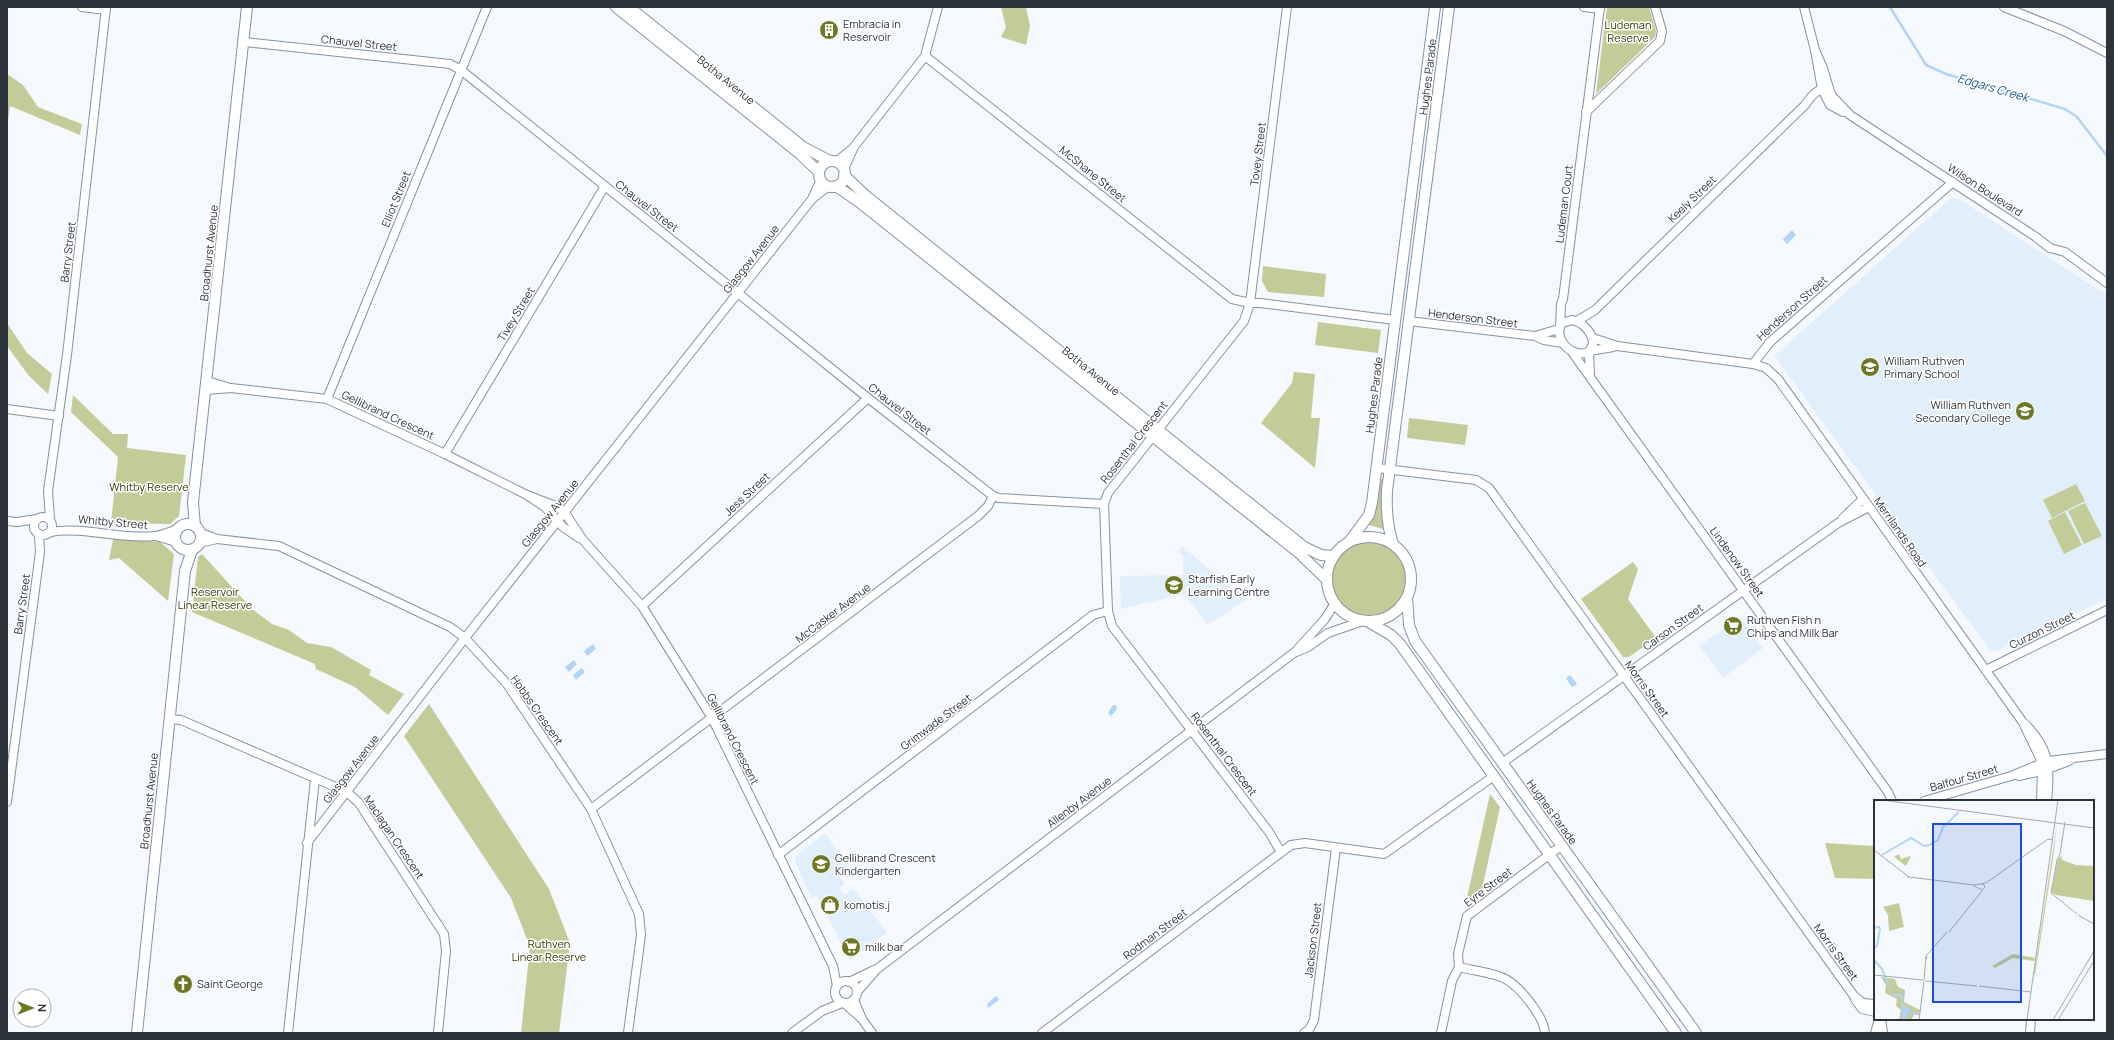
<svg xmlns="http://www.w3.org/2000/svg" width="2114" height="1040" viewBox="0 0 2114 1040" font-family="Manrope,sans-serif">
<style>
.built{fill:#e1effd}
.green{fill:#c3cc98}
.water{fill:#b2d4f6}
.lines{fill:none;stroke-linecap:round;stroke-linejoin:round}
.stream{stroke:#b2d4f6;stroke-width:2.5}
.minor-casing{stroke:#8393a3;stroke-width:10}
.tertiary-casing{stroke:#8393a3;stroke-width:12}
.minor{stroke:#fff;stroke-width:8}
.tertiary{stroke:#fff;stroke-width:10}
.labels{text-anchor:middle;stroke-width:3;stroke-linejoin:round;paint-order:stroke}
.poi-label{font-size:11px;fill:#2d333a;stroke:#fff;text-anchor:start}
.park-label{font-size:11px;fill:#343a00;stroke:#fff}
.street-label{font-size:11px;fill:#2d333a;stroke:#fff}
.water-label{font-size:12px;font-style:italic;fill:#215a8f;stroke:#fff}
.inset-river{fill:none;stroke:#b2d4f6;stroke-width:2}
.inset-road{fill:none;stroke:#a5a9ae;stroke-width:1}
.view{fill:#1d4ed8;fill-opacity:0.15;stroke:#1d4ed8;stroke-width:2}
.inset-edge{fill:none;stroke:#2d333a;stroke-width:2}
</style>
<rect width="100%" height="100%" fill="#f5f8fc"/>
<g class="built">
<path d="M 1950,199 L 1959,199 L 2107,295 L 2107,599 L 1995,652 L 1990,650 L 1774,356 Z"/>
<path d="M 1182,546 L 1245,600 L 1208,625 L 1184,594 L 1121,609 L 1120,576 L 1183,575 L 1183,555 L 1178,552 Z"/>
<path d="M 1740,617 L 1763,648 L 1723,678 L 1699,646 Z"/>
<path d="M 825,833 L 850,870 L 840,877 L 845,884 L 839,888 L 844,895 L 853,889 L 887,932 L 850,960 L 817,896 L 811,898 L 795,861 L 796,856 Z"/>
</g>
<g class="green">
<path d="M 1001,7 L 1026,7 L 1030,26 L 1026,45 L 1001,37 L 1006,27 Z"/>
<path d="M 1607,7 L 1649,7 L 1656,31 L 1655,37 L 1596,94 Z"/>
<path d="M 7,74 L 23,85 L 38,107 L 82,124 L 80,135 L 10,106 L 7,128 Z"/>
<path d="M 1263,266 L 1326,274 L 1324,297 L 1268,292 L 1262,281 Z"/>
<path d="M 1318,322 L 1381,330 L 1378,353 L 1315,345 Z"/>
<path d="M 7,323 L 27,353 L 52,374 L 48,394 L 29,376 L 7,346 Z"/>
<path d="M 1294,372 L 1315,374 L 1311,418 L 1320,418 L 1315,468 L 1261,423 L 1292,383 Z"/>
<path d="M 73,395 L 113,434 L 128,434 L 127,448 L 186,455 L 179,516 L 170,524 L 111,523 L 118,457 L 71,412 Z"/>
<path d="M 1409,418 L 1468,425 L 1465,445 L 1407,438 Z"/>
<path d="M 1385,475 L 1384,529 L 1383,529 L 1369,525 C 1375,513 1376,482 1385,475 Z"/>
<path d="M 2076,484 L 2085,501 L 2052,518 L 2043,500 Z"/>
<path d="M 2085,503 L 2102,536 L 2084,544 L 2068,511 Z"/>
<path d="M 2065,512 L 2082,545 L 2064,554 L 2048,521 Z"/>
<path d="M 113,539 L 160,542 L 174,554 L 168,601 L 119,558 L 109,560 Z"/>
<circle cx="1370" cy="579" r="39"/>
<path d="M 202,554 L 252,609 L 272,624 L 289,630 L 307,643 L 331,647 L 371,670 L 369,675 L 404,694 L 388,715 L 355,687 L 316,669 L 315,664 L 192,612 L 198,557 Z"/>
<path d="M 1633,562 L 1638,569 L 1628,599 L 1656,638 L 1629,657 L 1623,657 L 1581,599 Z"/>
<path d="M 429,704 L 549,889 L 570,943 L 559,1033 L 521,1033 L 530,947 L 511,898 L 404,736 Z"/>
<path d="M 1490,794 L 1500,807 L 1482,889 L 1466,902 Z"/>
<path d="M 1825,843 L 1875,846 L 1875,879 L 1835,878 Z"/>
</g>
<g class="water">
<path d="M 1792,230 L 1796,235 L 1787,244 L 1783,239 Z"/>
<path d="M 593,644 L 596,649 L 587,656 L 584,651 Z"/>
<path d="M 574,660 L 577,664 L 569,672 L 565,667 Z"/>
<path d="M 582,668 L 585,672 L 576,680 L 573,675 Z"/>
<path d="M 1570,675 L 1577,684 L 1572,687 L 1566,678 Z"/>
<path d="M 1113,705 L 1116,705 L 1117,709 L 1111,716 L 1108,713 Z"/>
<path d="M 996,996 L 999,1000 L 988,1008 L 987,1004 Z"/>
</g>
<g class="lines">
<path class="stream" d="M 1890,7 L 1926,65 L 1946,74 L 2065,109 L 2077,117 L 2107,156"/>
<g class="minor-casing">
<g id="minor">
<path d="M 82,7 L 106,10"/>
<path d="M 1584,7 L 1600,9"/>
<path d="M 1804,7 L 1815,50 L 1822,89 L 1830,105 L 1843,112"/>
<path d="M 2004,7 L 2064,31 L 2107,53"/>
<path d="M 244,42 L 450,64 L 461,70 L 868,398 L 993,496 L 999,498 L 1104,504"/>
<path d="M 1815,50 L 1823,68 L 1831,95 L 1850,115 L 2036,237 L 2050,248 L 2065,252 L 2107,283"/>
<path d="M 925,56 L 1232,299 L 1250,303 L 1287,7"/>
<path d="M 1586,112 L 1660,41 L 1662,31 L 1655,7"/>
<path d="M 836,162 L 853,148 L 925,56 L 938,7"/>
<path d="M 844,169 L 853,149"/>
<path d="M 813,198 L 829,186"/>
<path d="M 1572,320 C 1583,322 1593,333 1593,344 L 1589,352 C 1572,359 1552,339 1562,323 Z"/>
<path d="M 1409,321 L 1535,336 L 1544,340 L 1563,343"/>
<path d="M 1577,321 L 1595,310 L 1805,105 C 1811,97 1816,88 1828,89"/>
<path d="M 1560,326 L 1561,304 L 1563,299 L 1600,7"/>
<path d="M 1535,336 L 1559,329"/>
<path d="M 1593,338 L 1617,346 L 1753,364 L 1770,342 L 1953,182"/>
<path d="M 1590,351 L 1613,347"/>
<path d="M 1572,352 L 1888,792 L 1892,801"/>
<path d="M 1589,352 L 1590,375"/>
<path d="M 1753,364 L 1766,368 L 1778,379 L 2022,721 C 2049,747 2051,765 2047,801"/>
<path d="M 207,381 L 227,387"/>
<path d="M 206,390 L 231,388 L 327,399 L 445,454 L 527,495 L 545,507 L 563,527 L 579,538"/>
<path d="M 327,399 L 487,7"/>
<path d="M 7,409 L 59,416"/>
<path d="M 445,454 L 605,186"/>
<path d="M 1377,468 L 1476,480 L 1489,488 L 1854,996 L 1863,1003 L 1875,1004"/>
<path d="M 527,495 L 558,507 L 565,513 L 583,540 L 642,606 L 712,718 L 833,966 L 837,986"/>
<circle cx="43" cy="526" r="9"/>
<path d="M 1843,518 L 1863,499"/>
<path d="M 50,519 L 48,491 L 67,355 L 106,7"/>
<path d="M 7,521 L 17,522 L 37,519"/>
<path d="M 50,532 C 85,526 120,540 155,536 C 163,535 171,531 178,529"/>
<path d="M 201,533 L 217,539 L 279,546 L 450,627 L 465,638 L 507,684 L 591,809 L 639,914 L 641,935 L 628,1033"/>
<path d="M 156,536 L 176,542"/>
<path d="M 200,543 L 217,539"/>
<path d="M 642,606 L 868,398"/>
<path d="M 1296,652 L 1308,647 L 1328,633 L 1363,621"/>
<path d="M 1986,670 L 2107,610"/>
<path d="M 170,719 L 181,720 L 347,792 L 359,803 L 444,934 L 446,951 L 438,1033"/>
<path d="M 2024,725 L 2040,758 L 2042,771 L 2041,801"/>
<path d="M 1502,763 L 1838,523 L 1869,507"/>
<path d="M 2019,776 L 2042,771 L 2069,761"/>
<path d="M 1924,801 L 2011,776 L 2048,761 L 2107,754"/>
<path d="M 7,802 L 40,552 L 39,534"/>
<path d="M 591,809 L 978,516 L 988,506 L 993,496"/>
<path d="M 307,843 L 465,638 L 812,199 L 821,180"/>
<path d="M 1281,852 L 1269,832 L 1112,626 L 1108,611 L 1104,504 L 1108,493 L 1244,321 L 1250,303 L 1260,303 L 1395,320"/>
<path d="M 778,855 L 1093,615 L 1108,611"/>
<path d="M 1459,967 C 1497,976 1507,971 1532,1005 C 1538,1014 1544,1022 1545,1033"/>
<circle cx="846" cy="992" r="11"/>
<path d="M 849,982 L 874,970"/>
<path d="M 857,992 L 877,969 L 1295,652 L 1325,619 L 1335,603"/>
<path d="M 1855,999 L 1862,1009 L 1875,1012"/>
<path d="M 854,1000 L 862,1019 L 872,1033"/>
<path d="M 844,1003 L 861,1018"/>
<path d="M 1881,1019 L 1883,1033"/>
<path d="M 288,1033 L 315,779"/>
<path d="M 792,1033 L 822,1011 L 842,1003"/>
<path d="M 1042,1033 L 1291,845 L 1305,843 L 1384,854 L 1494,776"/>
<path d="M 1304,1033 L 1309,1030 L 1314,1020 L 1336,848"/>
<path d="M 1441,1033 L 1452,981 L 1459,967 L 1458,954 L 1467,916 L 1561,846"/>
<path d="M 1875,1033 L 1879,1019"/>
<path d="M 2030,1033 L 2031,1019"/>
</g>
</g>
<g class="tertiary-casing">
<g id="tertiary">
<path d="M 616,7 L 799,153 L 819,172"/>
<path d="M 629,7 L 803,147 L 830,161"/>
<circle cx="832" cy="174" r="13"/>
<path d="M 844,175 L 866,196 L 1304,547 L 1321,555 L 1334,556"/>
<path d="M 836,186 L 858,201 L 1299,553 L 1327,580"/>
<circle cx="188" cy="537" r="13"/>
<path d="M 195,526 L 193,502 L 247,7"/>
<circle cx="1369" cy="579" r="42"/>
<path d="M 1349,542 L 1369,515 L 1372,503 L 1435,7"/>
<path d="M 1393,544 C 1387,526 1386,511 1387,491 L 1449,7"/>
<path d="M 1407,598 L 1409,625 L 1415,641 L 1696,1033"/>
<path d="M 1367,621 L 1391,635 L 1400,644 L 1676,1033"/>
<path d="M 137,1033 L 185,571 L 192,550"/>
</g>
</g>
<use href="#minor" class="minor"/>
<use href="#tertiary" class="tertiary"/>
</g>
<defs>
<g id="building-disc" transform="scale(1)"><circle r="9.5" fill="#6e7823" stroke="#fff"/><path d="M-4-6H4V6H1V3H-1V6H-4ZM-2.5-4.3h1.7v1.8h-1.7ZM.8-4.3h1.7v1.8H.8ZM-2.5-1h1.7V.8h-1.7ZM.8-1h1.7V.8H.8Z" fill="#fff"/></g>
<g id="school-disc" transform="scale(1)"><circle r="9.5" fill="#6e7823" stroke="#fff"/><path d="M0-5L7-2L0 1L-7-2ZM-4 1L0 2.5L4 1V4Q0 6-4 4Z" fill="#fff"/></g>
<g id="supermarket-disc" transform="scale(1)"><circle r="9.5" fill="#6e7823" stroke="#fff"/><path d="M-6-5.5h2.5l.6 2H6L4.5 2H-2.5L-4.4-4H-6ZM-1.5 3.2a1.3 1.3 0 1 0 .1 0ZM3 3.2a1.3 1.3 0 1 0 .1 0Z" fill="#fff"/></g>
<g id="shop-disc" transform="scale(1)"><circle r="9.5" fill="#6e7823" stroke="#fff"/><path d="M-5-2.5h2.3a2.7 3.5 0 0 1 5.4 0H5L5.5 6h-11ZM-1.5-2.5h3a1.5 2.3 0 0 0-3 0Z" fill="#fff"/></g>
<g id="church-disc" transform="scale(1)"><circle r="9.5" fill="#6e7823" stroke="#fff"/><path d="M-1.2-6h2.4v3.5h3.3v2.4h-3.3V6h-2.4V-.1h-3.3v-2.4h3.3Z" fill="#fff"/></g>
</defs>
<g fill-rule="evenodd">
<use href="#building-disc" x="829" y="30"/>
<use href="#school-disc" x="1870" y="367"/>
<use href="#school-disc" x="2025" y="411"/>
<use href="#school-disc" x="1174" y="585"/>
<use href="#supermarket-disc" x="1733" y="626"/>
<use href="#school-disc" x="821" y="864"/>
<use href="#shop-disc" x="830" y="905"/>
<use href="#supermarket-disc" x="851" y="947"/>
<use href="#church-disc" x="183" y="984"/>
</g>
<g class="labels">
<g class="poi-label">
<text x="843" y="28">Embracia in<tspan x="843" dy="13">Reservoir</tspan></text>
<text x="1884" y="365">William Ruthven<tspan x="1884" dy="13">Primary School</tspan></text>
<text x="2011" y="409" text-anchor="end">William Ruthven<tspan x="2011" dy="13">Secondary College</tspan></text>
<text x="1188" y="583">Starfish Early<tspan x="1188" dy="13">Learning Centre</tspan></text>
<text x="1747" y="624">Ruthven Fish n<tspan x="1747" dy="13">Chips and Milk Bar</tspan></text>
<text x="835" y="862">Gellibrand Crescent<tspan x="835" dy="13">Kindergarten</tspan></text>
<text x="844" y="909">komotis.j</text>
<text x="865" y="951">milk bar</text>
<text x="197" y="988">Saint George</text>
</g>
<g class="park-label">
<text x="1628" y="29">Ludeman<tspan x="1628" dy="13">Reserve</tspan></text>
<text x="149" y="491">Whitby Reserve</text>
<text x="215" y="596">Reservoir<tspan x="215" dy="13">Linear Reserve</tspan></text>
<text x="549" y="948">Ruthven<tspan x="549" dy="13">Linear Reserve</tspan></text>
</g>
<g class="street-label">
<text transform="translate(359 43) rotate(6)" y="4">Chauvel Street</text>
<text transform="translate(1428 77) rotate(-83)" y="4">Hughes Parade</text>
<text transform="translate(726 80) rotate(39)" y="4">Botha Avenue</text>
<text transform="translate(1258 154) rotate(-83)" y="4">Tovey Street</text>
<text transform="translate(1093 174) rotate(39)" y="4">McShane Street</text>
<text transform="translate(1985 190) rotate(33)" y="4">Wilson Boulevard</text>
<text transform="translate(396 199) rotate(-68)" y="4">Elliot Street</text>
<text transform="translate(1692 199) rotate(-44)" y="4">Keely Street</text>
<text transform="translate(1564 204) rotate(-83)" y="4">Ludeman Court</text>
<text transform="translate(647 206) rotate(38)" y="4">Chauvel Street</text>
<text transform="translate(68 252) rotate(-83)" y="4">Barry Street</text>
<text transform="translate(209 253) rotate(-84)" y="4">Broadhurst Avenue</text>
<text transform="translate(751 259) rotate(-52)" y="4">Glasgow Avenue</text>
<text transform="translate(1792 308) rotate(-42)" y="4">Henderson Street</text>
<text transform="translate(516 314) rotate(-59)" y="4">Tivey Street</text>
<text transform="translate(1473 318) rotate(7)" y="4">Henderson Street</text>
<text transform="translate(1091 371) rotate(39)" y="4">Botha Avenue</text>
<text transform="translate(1374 395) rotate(-83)" y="4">Hughes Parade</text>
<text transform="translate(900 409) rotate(38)" y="4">Chauvel Street</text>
<text transform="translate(388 415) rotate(25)" y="4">Gellibrand Crescent</text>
<text transform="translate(1134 442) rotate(-52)" y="4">Rosenthal Crescent</text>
<text transform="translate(747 494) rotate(-43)" y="4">Jess Street</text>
<text transform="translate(550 513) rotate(-51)" y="4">Glasgow Avenue</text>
<text transform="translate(113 522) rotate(5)" y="4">Whitby Street</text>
<text transform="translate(1900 532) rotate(55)" y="4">Merrilands Road</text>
<text transform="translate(1737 562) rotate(54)" y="4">Lindenow Street</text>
<text transform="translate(22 604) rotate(-82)" y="4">Barry Street</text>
<text transform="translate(833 613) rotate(-37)" y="4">McCasker Avenue</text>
<text transform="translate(1673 627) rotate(-36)" y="4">Carson Street</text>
<text transform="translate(2042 630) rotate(-26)" y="4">Curzon Street</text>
<text transform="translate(1647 689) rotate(54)" y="4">Morris Street</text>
<text transform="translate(537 710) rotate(55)" y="4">Hobbs Crescent</text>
<text transform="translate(936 722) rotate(-37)" y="4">Grimwade Street</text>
<text transform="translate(733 739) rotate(63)" y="4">Gellibrand Crescent</text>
<text transform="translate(1224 754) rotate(53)" y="4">Rosenthal Crescent</text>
<text transform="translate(351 769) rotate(-52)" y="4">Glasgow Avenue</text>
<text transform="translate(1964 778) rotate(-16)" y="4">Balfour Street</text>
<text transform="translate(149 801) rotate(-84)" y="4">Broadhurst Avenue</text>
<text transform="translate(1079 802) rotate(-37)" y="4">Allenby Avenue</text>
<text transform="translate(1552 812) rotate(54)" y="4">Hughes Parade</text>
<text transform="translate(394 837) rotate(56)" y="4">Maclagan Crescent</text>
<text transform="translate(1488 887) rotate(-37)" y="4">Eyre Street</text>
<text transform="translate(1155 934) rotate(-37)" y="4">Rodman Street</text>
<text transform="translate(1313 940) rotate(-83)" y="4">Jackson Street</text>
<text transform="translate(1836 952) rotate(54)" y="4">Morris Street</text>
</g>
<g class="water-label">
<text transform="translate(1993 88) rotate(16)" y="4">Edgars Creek</text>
</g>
</g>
<g transform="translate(1874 800)">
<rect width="220" height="220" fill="#f5f8fc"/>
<path d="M 183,24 L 179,59 L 161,175 L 160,174 ZM 25,54 L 27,59 L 37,56 L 32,66 L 20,57 ZM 187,56 L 188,60 L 202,65 L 220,66 L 220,101 L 182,95 L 177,92 L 184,59 ZM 25,103 L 30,127 L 15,131 L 14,115 L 9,107 ZM 139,154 L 161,158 L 160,161 L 139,158 L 121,168 L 118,166 ZM 7,177 L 21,179 L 24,187 L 31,190 L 30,202 L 46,210 L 45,215 L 40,215 L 37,220 L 25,220 L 27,210 L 22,206 L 23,199 L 11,193 L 12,185 Z" fill="#c3cc98"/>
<path d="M 15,186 L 17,194 L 29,194 L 28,203 L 34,208 L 33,220 L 28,220 L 27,198 L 16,194 Z" fill="#b2d4f6"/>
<path class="inset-river" d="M 8,55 L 37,38 L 50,46 L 55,45 L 64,40 L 69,27 L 85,12M 0,128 L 5,127 L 6,129 L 3,146 L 0,148M 0,160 L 8,169 L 15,186M 34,208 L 37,214 L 44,213"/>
<path class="inset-road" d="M 8,0 L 220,28M 0,50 L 35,77 L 33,77M 35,77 L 100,85 L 112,83 L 174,39 L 179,40M 100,86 L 108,90 L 111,87 L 109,84M 177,93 L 183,60 L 186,54 L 191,22M 177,93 L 203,114M 204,115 L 220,124M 75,132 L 108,91M 52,156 L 73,132M 0,175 L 49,180M 50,180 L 52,156 L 53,159M 51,181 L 103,186M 105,186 L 157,192M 45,220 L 50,181M 153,220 L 184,0M 179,220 L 220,151M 184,220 L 220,161"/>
<path class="view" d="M 59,24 L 147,24 L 147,202 L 59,202 Z"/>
<rect width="220" height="220" class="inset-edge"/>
</g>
<rect width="2114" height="1040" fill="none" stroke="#2d333a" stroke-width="16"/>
<g transform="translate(32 1008) rotate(90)"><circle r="19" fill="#ffffff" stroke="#abadb0"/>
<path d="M0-3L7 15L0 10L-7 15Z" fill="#6e7823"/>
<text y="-6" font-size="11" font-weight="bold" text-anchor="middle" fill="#2d333a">N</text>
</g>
</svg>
